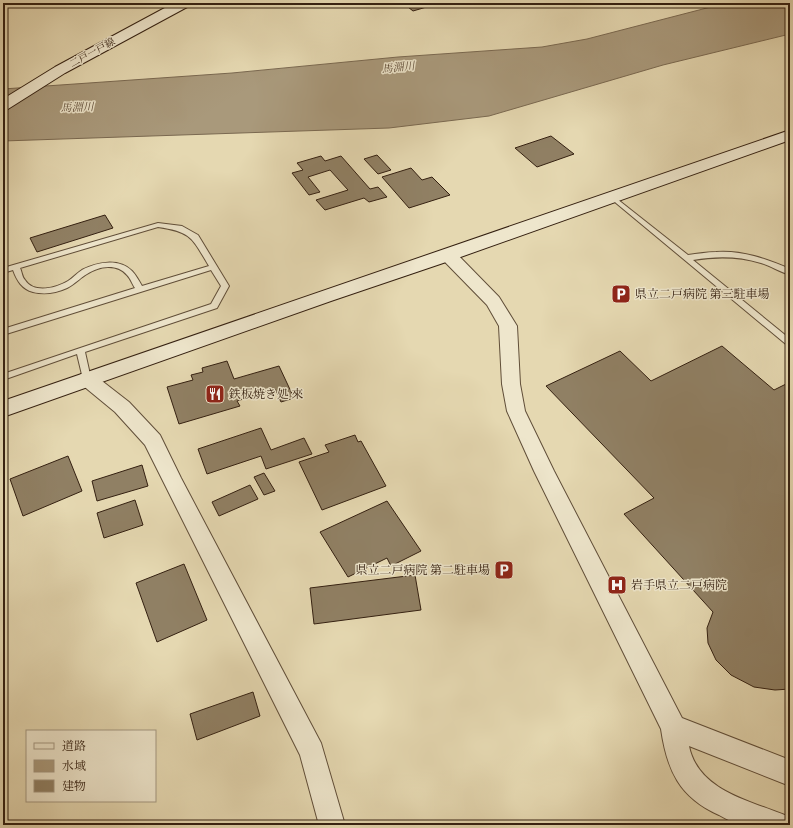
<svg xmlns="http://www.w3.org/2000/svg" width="793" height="828" viewBox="0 0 793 828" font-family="'IM FELL French Canon','Noto Serif JP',serif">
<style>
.water{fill:#a9997b;stroke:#7a6951}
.building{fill:#908064;stroke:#342011}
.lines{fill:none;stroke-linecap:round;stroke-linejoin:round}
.lane-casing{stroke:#604e39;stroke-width:2}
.street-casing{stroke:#604e39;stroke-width:2}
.secondary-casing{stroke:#342011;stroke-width:2}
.lane{fill:#eee6cc;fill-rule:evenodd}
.street{fill:#eee6cc;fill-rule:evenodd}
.secondary{fill:#eee6cc;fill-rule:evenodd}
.labels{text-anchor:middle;stroke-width:3;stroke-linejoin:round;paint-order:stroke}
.far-street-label{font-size:10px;fill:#342011;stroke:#eee6cc}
.far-water-label{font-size:11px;font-style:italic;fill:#5d4a36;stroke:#eee6cc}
.poi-label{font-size:12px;fill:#342011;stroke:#eee6cc;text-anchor:start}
</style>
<rect width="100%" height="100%" fill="#e5d8b1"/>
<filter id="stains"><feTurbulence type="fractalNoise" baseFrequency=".005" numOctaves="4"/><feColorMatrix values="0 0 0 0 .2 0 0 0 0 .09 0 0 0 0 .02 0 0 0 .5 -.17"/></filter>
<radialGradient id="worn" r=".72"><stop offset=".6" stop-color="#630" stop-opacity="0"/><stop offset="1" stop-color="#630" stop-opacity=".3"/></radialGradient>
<path class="water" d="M 726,3 L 790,3 L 790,34 L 663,65 L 489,116 L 389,128 L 3,141 L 3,89 L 232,73 L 398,57 L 542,47 L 587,39 Z"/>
<g class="building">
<path d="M 403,3 L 440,3 L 413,11 Z"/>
<path d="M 551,136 L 574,154 L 537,167 L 515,148 Z"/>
<path d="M 377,155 L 391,170 L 378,174 L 364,159 Z"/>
<path d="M 321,156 L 325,161 L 341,156 L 370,189 L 378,187 L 387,197 L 369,202 L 364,198 L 325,210 L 316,200 L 348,190 L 330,170 L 308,177 L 320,192 L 309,195 L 292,173 L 303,170 L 297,163 Z"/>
<path d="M 411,168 L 422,180 L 432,177 L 450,195 L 409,208 L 382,177 Z"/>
<path d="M 105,215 L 113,228 L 37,252 L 30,238 Z"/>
<path d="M 722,346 L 774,390 L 790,382 L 790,689 L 775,690 L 754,687 L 731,675 L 716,660 L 708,643 L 707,628 L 713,612 L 624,514 L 654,498 L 546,386 L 620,351 L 651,381 Z"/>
<path d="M 227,361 L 234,379 L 279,366 L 294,398 L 281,402 L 275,389 L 237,401 L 240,406 L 179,424 L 167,387 L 193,380 L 191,375 L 203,372 L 202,368 Z"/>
<path d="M 261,428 L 271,450 L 304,438 L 312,454 L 266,469 L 261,456 L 207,474 L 198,449 Z"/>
<path d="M 355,435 L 358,442 L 361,441 L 386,486 L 322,510 L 299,462 L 329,452 L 325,445 Z"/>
<path d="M 68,456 L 82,491 L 23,516 L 10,479 Z"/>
<path d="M 142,465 L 148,486 L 97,501 L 92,481 Z"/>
<path d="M 264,473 L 275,491 L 264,495 L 254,477 Z"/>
<path d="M 250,485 L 258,499 L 219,516 L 212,502 Z"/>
<path d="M 135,500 L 143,525 L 104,538 L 97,513 Z"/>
<path d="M 387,501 L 421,551 L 391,566 L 387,558 L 348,577 L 320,532 Z"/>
<path d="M 184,564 L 207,620 L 157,642 L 136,583 Z"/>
<path d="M 415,575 L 421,610 L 314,624 L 310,588 Z"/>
<path d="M 253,692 L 260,716 L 197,740 L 190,714 Z"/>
</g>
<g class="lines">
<g class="lane-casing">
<g id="lane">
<path d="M 612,195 L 688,255 C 697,254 707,252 716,252 C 742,250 767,259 790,269 L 790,275 C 780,272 771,266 761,263 C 738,256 717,256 693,260 L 790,339 L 790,346 L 787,345 L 610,198 L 610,196 Z"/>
<path d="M 158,223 L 182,226 L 198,235 L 229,286 L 217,308 L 85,352 L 91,379 L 90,381 L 84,381 L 83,379 L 77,354 L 3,380 L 3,374 L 211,304 L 221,286 L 211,270 L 3,335 L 3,329 L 135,288 C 132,284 131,279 127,275 C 117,263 99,266 87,274 C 80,278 75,284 67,288 C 56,293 45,295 33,292 C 22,289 17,281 13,270 L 3,273 L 3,268 ZM 158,227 C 192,232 192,238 209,266 L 142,286 C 139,281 136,275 132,271 C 119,258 97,262 82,270 C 77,273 73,278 68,281 C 56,288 34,294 25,280 C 22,277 22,272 20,268 Z"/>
</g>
</g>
<g class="street-casing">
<g id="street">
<path d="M 448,250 L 454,251 L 499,297 L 517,326 L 520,384 L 525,411 L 554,471 L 682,718 L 790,760 L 790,786 L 689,746 C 698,791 751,801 787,816 L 790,825 C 777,825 754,828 741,825 C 734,823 726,819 719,815 C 679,797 667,770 661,729 L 534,471 L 507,411 L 502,384 L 499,326 L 487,305 L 442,259 L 440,255 L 442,251 Z"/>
<path d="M 87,372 L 93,374 L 129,402 L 160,435 L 181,478 L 321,743 L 345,825 L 319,825 L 300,755 L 145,445 L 115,412 L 81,384 L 78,379 L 81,374 Z"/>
</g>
</g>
<g class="secondary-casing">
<g id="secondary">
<path d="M 174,3 L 190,3 L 189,6 L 65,73 L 8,109 L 3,111 L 3,99 L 55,67 Z"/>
<path d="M 790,130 L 790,140 L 455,259 L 331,301 L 3,417 L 3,401 Z"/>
</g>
</g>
<use href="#lane" class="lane"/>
<use href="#street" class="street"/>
<use href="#secondary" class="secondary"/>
</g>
<defs>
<g id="parking-square" transform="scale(1)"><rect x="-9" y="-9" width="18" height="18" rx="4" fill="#8f2418" stroke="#eee6cc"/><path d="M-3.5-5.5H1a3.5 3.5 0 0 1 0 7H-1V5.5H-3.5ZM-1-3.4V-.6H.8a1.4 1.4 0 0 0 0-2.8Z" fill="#fff"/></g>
<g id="restaurant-square" transform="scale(1)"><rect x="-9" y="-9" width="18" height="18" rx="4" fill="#8f2418" stroke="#eee6cc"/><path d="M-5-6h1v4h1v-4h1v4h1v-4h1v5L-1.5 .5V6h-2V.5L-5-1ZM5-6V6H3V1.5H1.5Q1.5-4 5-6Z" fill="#fff"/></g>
<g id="hospital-square" transform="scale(1)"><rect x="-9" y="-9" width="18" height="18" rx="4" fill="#8f2418" stroke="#eee6cc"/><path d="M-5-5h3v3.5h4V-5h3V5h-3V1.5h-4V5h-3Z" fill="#fff"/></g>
</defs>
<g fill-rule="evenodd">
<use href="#parking-square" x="621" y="294"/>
<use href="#restaurant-square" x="215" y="394"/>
<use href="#parking-square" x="504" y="570"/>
<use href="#hospital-square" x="617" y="585"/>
</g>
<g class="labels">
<g class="far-street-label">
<text transform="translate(92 52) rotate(-29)" y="4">二戸一戸線</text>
</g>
<g class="far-water-label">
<text transform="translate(398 67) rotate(-6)" y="4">馬淵川</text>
<text transform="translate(77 107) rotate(-2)" y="4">馬淵川</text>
</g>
<g class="poi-label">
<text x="635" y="298">県立二戸病院 第三駐車場</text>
<text x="229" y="398">鉄板焼き処 來</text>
<text x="490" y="574" text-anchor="end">県立二戸病院 第二駐車場</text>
<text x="631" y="589">岩手県立二戸病院</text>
</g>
</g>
<rect width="793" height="828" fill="none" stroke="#e5d8b1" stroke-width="16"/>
<rect x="4" y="4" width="785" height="820" fill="none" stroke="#342011" stroke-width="2"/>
<rect x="8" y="8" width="777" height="812" fill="none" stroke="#342011"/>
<rect x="26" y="730" width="130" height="72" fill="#eee6cc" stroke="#a49781"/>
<rect x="34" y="743" width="20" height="6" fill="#eee6cc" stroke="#a49781"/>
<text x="62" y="750" font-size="12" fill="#342011">道路</text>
<rect x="34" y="760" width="20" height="12" fill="#a9997b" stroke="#a49781"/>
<text x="62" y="770" font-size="12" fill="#342011">水域</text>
<rect x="34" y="780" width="20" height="12" fill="#908064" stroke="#a49781"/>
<text x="62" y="790" font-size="12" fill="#342011">建物</text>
<rect width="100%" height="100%" filter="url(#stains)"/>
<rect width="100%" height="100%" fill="url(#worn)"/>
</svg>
